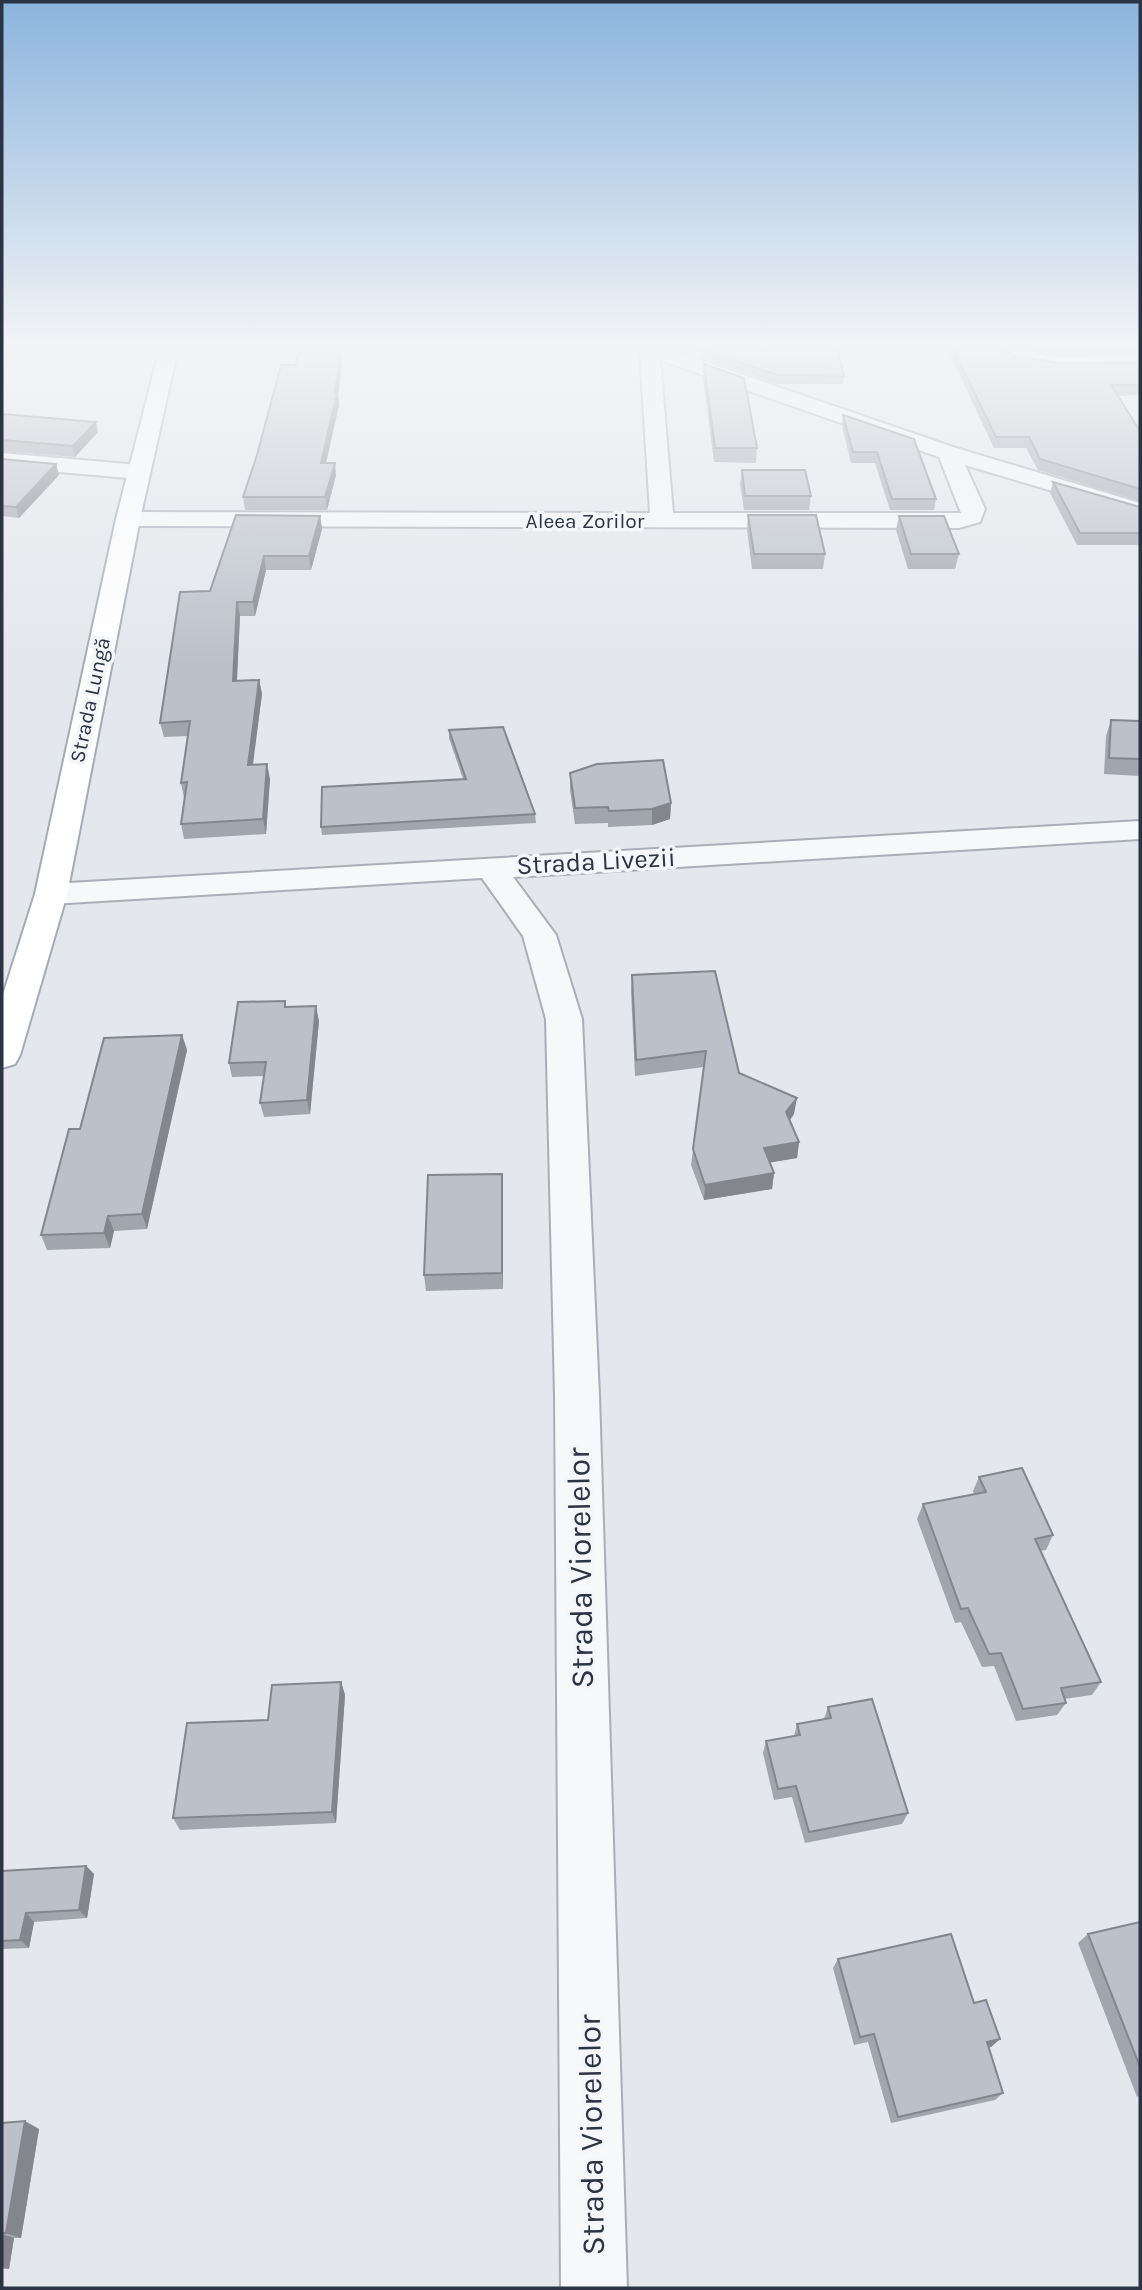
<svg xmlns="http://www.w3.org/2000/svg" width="1142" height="2290" viewBox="0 0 1142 2290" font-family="Karla,sans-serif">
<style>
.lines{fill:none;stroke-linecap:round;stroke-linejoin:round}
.minor-casing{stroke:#a9aeb7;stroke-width:4}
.major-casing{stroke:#a3abb8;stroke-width:4}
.minor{fill:#f7f8fa;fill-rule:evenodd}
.major{fill:#fff;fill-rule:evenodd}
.wall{fill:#a1a5ae}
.shaded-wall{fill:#83868d}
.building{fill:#bbc0ca;stroke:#83868d;stroke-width:2}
.labels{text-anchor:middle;stroke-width:7;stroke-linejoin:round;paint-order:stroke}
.far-street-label{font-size:21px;fill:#2b3445;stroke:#f4f6f9}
.street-label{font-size:26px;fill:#2b3445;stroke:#f4f6f9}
.near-street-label{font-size:32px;fill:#2b3445;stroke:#f4f6f9}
</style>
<rect width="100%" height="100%" fill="#e4e7ec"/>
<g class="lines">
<g class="minor-casing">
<g id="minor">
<path d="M 623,344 L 656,345 L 956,448 L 1140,503 L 1140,517 L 965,465 L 985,509 L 980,522 L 959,528 L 128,526 L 120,524 L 116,519 L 120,514 L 128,512 L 650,513 L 640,353 L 625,348 ZM 660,360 L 939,457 L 961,513 L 673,513 Z"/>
<path d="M 2,453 L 139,465 L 147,467 L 150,472 L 147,477 L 139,479 L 2,467 Z"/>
<path d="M 1140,821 L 1140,839 L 513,877 L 556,935 L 582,1019 L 599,1395 L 627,2288 L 561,2288 L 555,1395 L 546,1019 L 523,936 L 482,878 L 51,904 L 40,901 L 35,894 L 40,887 L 51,884 Z"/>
</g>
</g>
<g class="major-casing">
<path id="major" d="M 161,344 L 179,344 L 140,519 L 67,894 L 20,1055 L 15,1064 L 2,1068 L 2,998 L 35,894 L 116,519 Z"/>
</g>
<use href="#minor" class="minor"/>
<use href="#major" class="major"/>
</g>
<g class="wall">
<path d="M 696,344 L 836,344 L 844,376 L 843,384 L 777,384 L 700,357 Z"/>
<path d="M 945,344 L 992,344 L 996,347 L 1014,356 L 1059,363 L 1140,362 L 1140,395 L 1117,396 L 1140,431 L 1140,501 L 1038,470 L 1026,448 L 994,448 Z"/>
<path d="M 1006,344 L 1140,344 L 1140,356 L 1058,357 L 1037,354 Z"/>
<path d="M 341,352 L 342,364 L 338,395 L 339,405 L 326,463 L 336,475 L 327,510 L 245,510 L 243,497 L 296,365 Z"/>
<path d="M 704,364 L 757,448 L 756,463 L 714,462 L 703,378 Z"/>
<path d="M 2,414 L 98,432 L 75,457 L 2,451 Z"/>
<path d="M 843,415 L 936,499 L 934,510 L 890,510 L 875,463 L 851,463 L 842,426 Z"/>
<path d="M 2,459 L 56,464 L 59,475 L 19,518 L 2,516 Z"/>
<path d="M 742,470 L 811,496 L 809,510 L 744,510 L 740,484 Z"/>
<path d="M 1053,482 L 1140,507 L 1140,549 L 1138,545 L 1077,545 L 1050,493 Z"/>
<path d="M 748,515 L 825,554 L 823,569 L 752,569 L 747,530 Z"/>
<path d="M 320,516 L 322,529 L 311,570 L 266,570 L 255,616 L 240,616 L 237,681 L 259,680 L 262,694 L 252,765 L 270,779 L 266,834 L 184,839 L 181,824 L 184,798 L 181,783 L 188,736 L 164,737 L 160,723 L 210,591 Z"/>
<path d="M 899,516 L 959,554 L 955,569 L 908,569 L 896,530 Z"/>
<path d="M 1111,720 L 1140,721 L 1140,776 L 1104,774 L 1106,736 Z"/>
<path d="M 449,730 L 535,814 L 536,823 L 322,835 L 321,827 L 463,779 L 449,738 Z"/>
<path d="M 570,773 L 671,803 L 670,819 L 652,825 L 608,827 L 608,823 L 575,824 L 570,790 Z"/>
<path d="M 632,975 L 739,1073 L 794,1114 L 790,1120 L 799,1142 L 797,1158 L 770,1162 L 774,1173 L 772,1189 L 704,1200 L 691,1165 L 704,1067 L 635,1076 L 631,991 Z"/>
<path d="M 287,1007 L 319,1021 L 310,1114 L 264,1117 L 260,1103 L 264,1076 L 232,1077 L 229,1063 Z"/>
<path d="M 182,1035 L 187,1050 L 147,1229 L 114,1231 L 110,1248 L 47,1250 L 41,1235 L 80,1129 Z"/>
<path d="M 503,1190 L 503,1289 L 426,1291 L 424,1275 Z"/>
<path d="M 979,1477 L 1053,1535 L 1046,1550 L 1040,1551 L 1101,1682 L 1092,1695 L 1064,1699 L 1066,1703 L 1057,1715 L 1016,1721 L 994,1666 L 982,1667 L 961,1622 L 955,1623 L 917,1519 L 923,1504 L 974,1494 L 973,1491 Z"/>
<path d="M 341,1682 L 345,1695 L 336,1823 L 180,1830 L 173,1818 L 268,1720 Z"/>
<path d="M 828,1707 L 908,1813 L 902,1824 L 805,1843 L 792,1797 L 774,1800 L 763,1753 L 766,1741 L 794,1736 L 797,1724 L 824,1719 Z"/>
<path d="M 86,1866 L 94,1874 L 87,1918 L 34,1922 L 29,1948 L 2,1949 L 2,1871 Z"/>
<path d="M 1140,1922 L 1140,2096 L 1137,2097 L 1078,1943 L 1088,1934 Z"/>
<path d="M 838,1959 L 974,2003 L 1000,2039 L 991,2047 L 989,2047 L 1003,2093 L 995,2100 L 891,2123 L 868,2042 L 854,2045 L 833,1968 Z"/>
<path d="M 2,2123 L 39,2129 L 21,2238 L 14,2238 L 9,2269 L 2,2269 Z"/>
</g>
<g class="shaded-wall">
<path d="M 341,352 L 342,364 L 338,395 L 339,405 L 323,475 L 321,463 L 335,393 Z"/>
<path d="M 96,422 L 98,432 L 75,457 L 73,446 Z"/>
<path d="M 335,463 L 336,475 L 327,510 L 325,497 Z"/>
<path d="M 56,464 L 59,475 L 19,518 L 16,507 Z"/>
<path d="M 320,516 L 322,529 L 311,570 L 309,556 Z"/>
<path d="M 264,556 L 266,570 L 255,616 L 253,602 Z"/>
<path d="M 237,602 L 240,616 L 236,695 L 233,681 Z"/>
<path d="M 259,680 L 262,694 L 251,780 L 248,765 Z"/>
<path d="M 267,764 L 270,779 L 266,834 L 263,819 Z"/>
<path d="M 671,803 L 670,819 L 652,825 L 652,809 Z"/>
<path d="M 316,1006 L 319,1021 L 310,1114 L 307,1100 Z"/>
<path d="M 182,1035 L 187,1050 L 147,1229 L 142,1214 Z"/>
<path d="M 797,1098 L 794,1114 L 784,1128 L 786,1112 Z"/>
<path d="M 799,1142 L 797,1158 L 762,1164 L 764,1148 Z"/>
<path d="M 774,1173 L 772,1189 L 704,1200 L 705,1185 Z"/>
<path d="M 502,1174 L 503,1190 L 503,1289 L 502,1273 Z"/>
<path d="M 108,1216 L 114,1231 L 110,1248 L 104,1233 Z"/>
<path d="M 341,1682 L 345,1695 L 336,1823 L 332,1812 Z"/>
<path d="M 86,1866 L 94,1874 L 87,1918 L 79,1910 Z"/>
<path d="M 26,1913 L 34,1922 L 29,1948 L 20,1940 Z"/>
<path d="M 1000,2039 L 991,2047 L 979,2050 L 987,2042 Z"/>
<path d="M 25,2121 L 39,2129 L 21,2238 L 6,2233 Z"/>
<path d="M 2,2234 L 14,2238 L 9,2269 L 2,2267 Z"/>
</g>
<g class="building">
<path d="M 699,344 L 836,344 L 844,376 L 778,375 L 701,349 Z"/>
<path d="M 951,344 L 992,344 L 996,347 L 1014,356 L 1059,363 L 1140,362 L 1140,385 L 1111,385 L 1140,431 L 1140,489 L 1040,459 L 1029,437 L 996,437 Z"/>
<path d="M 1039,344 L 1140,344 L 1140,345 L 1060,346 Z"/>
<path d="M 341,352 L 335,393 L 337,393 L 321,463 L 335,463 L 325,497 L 243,497 L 257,455 L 281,365 L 296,365 L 298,353 Z"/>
<path d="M 704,364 L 744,378 L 757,448 L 715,448 Z"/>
<path d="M 2,414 L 96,422 L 73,446 L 2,440 Z"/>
<path d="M 843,415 L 914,439 L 936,499 L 892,499 L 877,452 L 853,452 Z"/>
<path d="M 2,459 L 56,464 L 16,507 L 2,506 Z"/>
<path d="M 742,470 L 805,470 L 811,496 L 745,496 Z"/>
<path d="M 1053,482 L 1140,507 L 1140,533 L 1080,533 Z"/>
<path d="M 236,515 L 320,516 L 309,556 L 264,556 L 253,602 L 237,602 L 233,681 L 259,680 L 248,765 L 267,764 L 263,819 L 181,824 L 187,782 L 181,783 L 190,721 L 160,723 L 180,592 L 210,591 Z"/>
<path d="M 748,515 L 816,515 L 825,554 L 754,554 Z"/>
<path d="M 899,516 L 944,516 L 959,554 L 911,554 Z"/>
<path d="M 1111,720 L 1140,721 L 1140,759 L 1109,758 Z"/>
<path d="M 503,727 L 535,814 L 321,827 L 322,787 L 466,779 L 449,730 Z"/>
<path d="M 663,760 L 671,803 L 652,809 L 609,811 L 608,807 L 575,808 L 570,773 L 597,764 Z"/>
<path d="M 715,971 L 739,1073 L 797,1098 L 786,1112 L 799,1142 L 764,1148 L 774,1173 L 705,1185 L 693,1149 L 706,1051 L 636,1060 L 632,975 Z"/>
<path d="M 285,1001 L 285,1007 L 316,1006 L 307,1100 L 260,1103 L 266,1062 L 229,1063 L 238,1002 Z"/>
<path d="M 182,1035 L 142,1214 L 108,1216 L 104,1233 L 41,1235 L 69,1129 L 80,1129 L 104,1038 Z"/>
<path d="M 502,1174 L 502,1273 L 424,1275 L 428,1175 Z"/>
<path d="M 1022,1468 L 1053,1535 L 1035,1539 L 1101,1682 L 1061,1688 L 1066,1703 L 1023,1709 L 1001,1653 L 989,1654 L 968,1608 L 961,1609 L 923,1504 L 986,1492 L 979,1477 Z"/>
<path d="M 341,1682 L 332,1812 L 173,1818 L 187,1723 L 268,1720 L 272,1685 Z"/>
<path d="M 872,1699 L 908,1813 L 809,1832 L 796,1786 L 778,1789 L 766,1741 L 800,1735 L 797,1724 L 831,1718 L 828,1707 Z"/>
<path d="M 86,1866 L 79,1910 L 26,1913 L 20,1940 L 2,1941 L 2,1871 Z"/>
<path d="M 1140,1922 L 1140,2067 L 1088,1934 Z"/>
<path d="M 951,1934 L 974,2003 L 986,2000 L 1000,2039 L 987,2042 L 1003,2093 L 898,2117 L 874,2034 L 860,2037 L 838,1959 Z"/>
<path d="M 25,2121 L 6,2233 L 2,2233 L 2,2123 Z"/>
</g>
<linearGradient id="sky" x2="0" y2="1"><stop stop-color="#8bb4dd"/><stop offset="0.52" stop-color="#f3f4f6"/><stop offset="1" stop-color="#f3f4f6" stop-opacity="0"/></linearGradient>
<rect width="1142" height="664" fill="url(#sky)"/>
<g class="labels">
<g class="far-street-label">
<text x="585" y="528">Aleea Zorilor</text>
<text transform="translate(90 700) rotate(-78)" y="7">Strada Lungă</text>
</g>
<g class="street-label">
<text transform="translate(596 861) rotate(-3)" y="9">Strada Livezii</text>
</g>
<g class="near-street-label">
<text transform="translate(580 1568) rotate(-91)" y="11">Strada Viorelelor</text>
<text transform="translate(591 2135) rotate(-91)" y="11">Strada Viorelelor</text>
</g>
</g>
<rect width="1142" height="2290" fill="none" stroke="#2b3445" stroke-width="7"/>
</svg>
